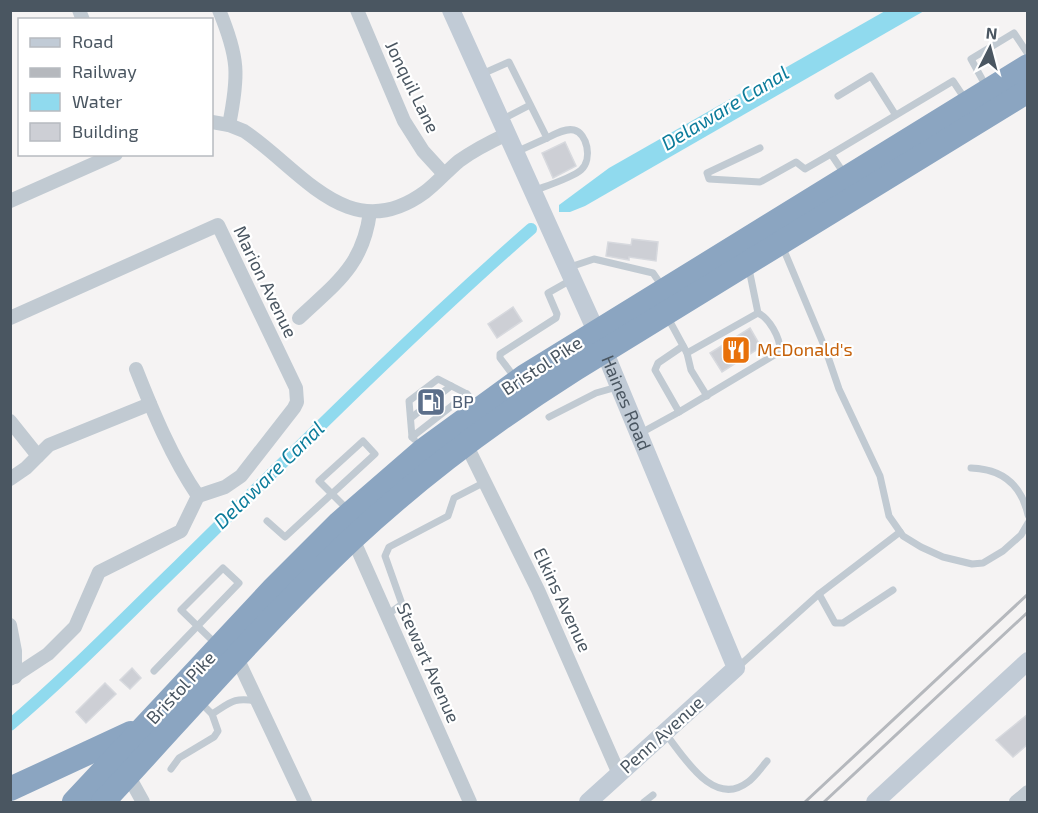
<svg xmlns="http://www.w3.org/2000/svg" width="1038" height="813" viewBox="0 0 1038 813" font-family="'Exo 2',sans-serif">
<style>
.water{fill:#90daee}
.lines{fill:none;stroke-linecap:round;stroke-linejoin:round}
.canal{stroke:#90daee;stroke-width:12}
.building{fill:#cdcfd5;stroke:#d7d9de;stroke-width:1.5}
.lane{stroke:#c1cad2;stroke-width:7}
.street{stroke:#c1cad2;stroke-width:14}
.secondary{stroke:#c1cbd6;stroke-width:18}
.highway{stroke:#8ba5c1;stroke-width:24}
.rail{stroke:#b5b8bd;stroke-width:3}
.labels{text-anchor:middle;stroke-width:4.5;stroke-linejoin:round;paint-order:stroke}
.street-label{font-size:18px;fill:#4a5661;stroke:#fff}
.food-label{font-size:18px;fill:#c56008;stroke:#fff;text-anchor:start}
.service-label{font-size:18px;fill:#4e5e75;stroke:#fff;text-anchor:start}
.water-label{font-size:20px;font-style:italic;fill:#0c7c9b;stroke:#fff}
</style>
<rect width="100%" height="100%" fill="#f5f3f3"/>
<path class="water" d="M 885,11 L 924,11 L 585,206 L 570,212 L 559,212 L 559,205 L 609,168 Z"/>
<g class="lines">
<path class="canal" d="M 10,725 C 69,675 123,619 179,565 C 295,451 409,336 531,229"/>
</g>
<g class="building">
<path d="M 565,142 L 576,166 L 553,178 L 542,153 Z"/>
<path d="M 632,239 L 658,242 L 656,261 L 629,257 L 629,260 L 606,256 L 608,242 L 631,245 Z"/>
<path d="M 513,307 L 522,321 L 497,338 L 488,324 Z"/>
<path d="M 750,328 L 761,347 L 722,372 L 710,353 Z"/>
<path d="M 132,668 L 141,678 L 130,689 L 120,680 Z"/>
<path d="M 105,683 L 116,694 L 86,723 L 76,712 Z"/>
<path d="M 1028,714 L 1028,744 L 1013,757 L 996,740 Z"/>
</g>
<g class="lines">
<g class="lane">
<path d="M 482,74 L 509,62 L 547,138 L 516,152"/>
<path d="M 987,88 L 971,59 L 1014,33 L 1028,54"/>
<path d="M 838,96 L 871,76 L 895,114"/>
<path d="M 503,119 L 530,105"/>
<path d="M 760,148 L 707,173 L 709,179 L 760,182 L 796,162 L 805,169 L 831,154"/>
<path d="M 845,175 L 831,154 L 953,81 L 965,99"/>
<path d="M 533,191 C 546,186 572,178 581,170 C 593,159 587,133 574,130 C 565,128 555,134 547,138"/>
<path d="M 783,248 L 825,348 L 839,389 L 880,476 L 889,516 L 903,536 L 921,547 L 943,557 L 972,564 L 983,563 L 1003,551 L 1021,535 L 1028,523"/>
<path d="M 570,267 L 594,259 L 653,273 L 662,286"/>
<path d="M 749,269 L 758,313"/>
<path d="M 668,318 L 687,353 L 691,370 L 707,396"/>
<path d="M 683,346 L 658,363 L 655,370 L 679,412 L 776,354 L 780,350 C 780,337 769,318 758,313"/>
<path d="M 687,353 L 758,313"/>
<path d="M 516,379 L 500,358 L 500,354 L 556,318 L 557,314 L 548,293 L 571,280"/>
<path d="M 438,396 L 451,386"/>
<path d="M 549,417 L 596,393 L 617,387"/>
<path d="M 411,418 L 421,410"/>
<path d="M 639,434 L 679,412"/>
<path d="M 412,437 L 409,401 L 438,379 L 467,394"/>
<path d="M 414,439 L 412,437 L 467,394 L 477,406"/>
<path d="M 971,468 C 1001,469 1021,483 1028,515"/>
<path d="M 267,521 L 285,537 L 375,454 L 363,441 L 319,481 L 349,511"/>
<path d="M 819,594 L 835,623 L 843,623 L 893,590"/>
<path d="M 387,615 L 402,604 L 385,556 L 389,547 L 448,516 L 454,498 L 485,482"/>
<path d="M 738,667 L 819,594 L 900,532"/>
<path d="M 154,671 L 239,583 L 223,568 L 181,610 L 215,643"/>
<path d="M 212,714 C 231,702 234,697 256,701"/>
<path d="M 665,733 C 683,755 713,809 748,782 C 755,777 761,768 767,761"/>
<path d="M 171,769 L 179,758 L 214,737 L 218,731 L 212,714 L 200,702"/>
<path d="M 644,802 L 653,795"/>
</g>
<g class="street">
<path d="M 79,10 L 83,20"/>
<path d="M 219,10 C 239,58 239,75 229,125"/>
<path d="M 357,10 L 404,121 L 423,151 L 444,174"/>
<path d="M 212,122 L 229,125 L 244,131 C 301,169 349,248 425,192 C 437,183 447,171 459,161 C 474,150 490,142 507,134"/>
<path d="M 10,201 L 116,154"/>
<path d="M 10,318 L 218,225 L 296,388 L 297,402 L 294,408 L 241,476 L 225,487 L 198,496 C 172,458 153,412 136,369"/>
<path d="M 299,318 C 336,283 363,266 370,212"/>
<path d="M 10,421 L 38,456"/>
<path d="M 466,444 L 538,590 L 619,774"/>
<path d="M 10,479 L 26,468 L 49,445 L 150,404"/>
<path d="M 353,539 L 470,802"/>
<path d="M 10,625 L 15,651 L 15,677"/>
<path d="M 237,658 L 305,802"/>
<path d="M 10,679 L 48,654 L 75,627 L 99,572 L 181,531 L 198,496"/>
<path d="M 128,775 L 143,802"/>
<path d="M 1016,802 L 1028,792"/>
</g>
<g class="secondary">
<path id="s1" d="M 451,10 L 596,331 L 736,668 L 588,802"/>
<path d="M 875,802 L 1028,661"/>
</g>
<g class="highway">
<path d="M 10,789 L 131,733"/>
<path d="M 74,802 L 274,588 L 339,523 L 422,451 L 525,376 L 1028,66"/>
<path d="M 103,802 C 185,714 264,622 352,539 C 421,475 496,419 575,369 L 1028,91"/>
</g>
<g class="rail">
<path d="M 805,802 L 1028,594"/>
<path d="M 824,802 L 1028,612"/>
</g>
</g>
<defs>
<g id="restaurant-square" transform="scale(1.5)"><rect x="-9" y="-9" width="18" height="18" rx="4" fill="#e8710a" stroke="#fff"/><path d="M-5-6h1v4h1v-4h1v4h1v-4h1v5L-1.5 .5V6h-2V.5L-5-1ZM5-6V6H3V1.5H1.5Q1.5-4 5-6Z" fill="#fff"/></g>
<g id="fuel-square" transform="scale(1.5)"><rect x="-9" y="-9" width="18" height="18" rx="4" fill="#5c6f8a" stroke="#fff"/><path d="M-5.5-6h7V0h2V4h1.3V-2.5L3-4.5l.8-.8L6-3V5H2.5V1h-1V6h-7ZM-4.2-4.7v3.2H.2V-4.7Z" fill="#fff"/></g>
</defs>
<g fill-rule="evenodd">
<use href="#restaurant-square" x="736" y="350"/>
<use href="#fuel-square" x="431" y="402"/>
</g>
<g class="labels">
<g class="street-label">
<text transform="translate(412 87) rotate(64)" y="6">Jonquil Lane</text>
<text transform="translate(265 282) rotate(64)" y="6">Marion Avenue</text>
<text transform="translate(542 366) rotate(-33)" y="6">Bristol Pike</text>
<text dy="6" stroke="none"><textPath href="#s1" startOffset="430">Haines Road</textPath></text>
<text transform="translate(562 600) rotate(65)" y="6">Elkins Avenue</text>
<text transform="translate(428 663) rotate(66)" y="6">Stewart Avenue</text>
<text transform="translate(181 688) rotate(-47)" y="6">Bristol Pike</text>
<text transform="translate(662 735) rotate(-42)" y="6">Penn Avenue</text>
</g>
<g class="food-label">
<text x="757" y="356">McDonald's</text>
</g>
<g class="service-label">
<text x="452" y="408">BP</text>
</g>
<g class="water-label">
<text transform="translate(725 108) rotate(-31)" y="7">Delaware Canal</text>
<text transform="translate(269 475) rotate(-44)" y="7">Delaware Canal</text>
</g>
</g>
<rect width="1038" height="813" fill="none" stroke="#4a5661" stroke-width="24"/>
<rect x="18" y="18" width="195" height="138" fill="#ffffff" stroke="#b7bbc0" stroke-width="1.5"/>
<rect x="30" y="38" width="30" height="9" fill="#c1cbd6" stroke="#b7bbc0" stroke-width="1.5"/>
<text x="72" y="48" font-size="18" fill="#4a5661">Road</text>
<rect x="30" y="68" width="30" height="9" fill="#b5b8bd" stroke="#b7bbc0" stroke-width="1.5"/>
<text x="72" y="78" font-size="18" fill="#4a5661">Railway</text>
<rect x="30" y="93" width="30" height="18" fill="#90daee" stroke="#b7bbc0" stroke-width="1.5"/>
<text x="72" y="108" font-size="18" fill="#4a5661">Water</text>
<rect x="30" y="123" width="30" height="18" fill="#cdcfd5" stroke="#b7bbc0" stroke-width="1.5"/>
<text x="72" y="138" font-size="18" fill="#4a5661">Building</text>
<g transform="translate(990 48) rotate(6)" stroke="#ffffff" stroke-width="4.5" paint-order="stroke">
<path d="M0-4.5L10 22L0 15L-10 22Z" fill="#4a5661"/>
<text y="-9" font-size="16" font-weight="bold" text-anchor="middle" fill="#4a5661">N</text>
</g>
</svg>
